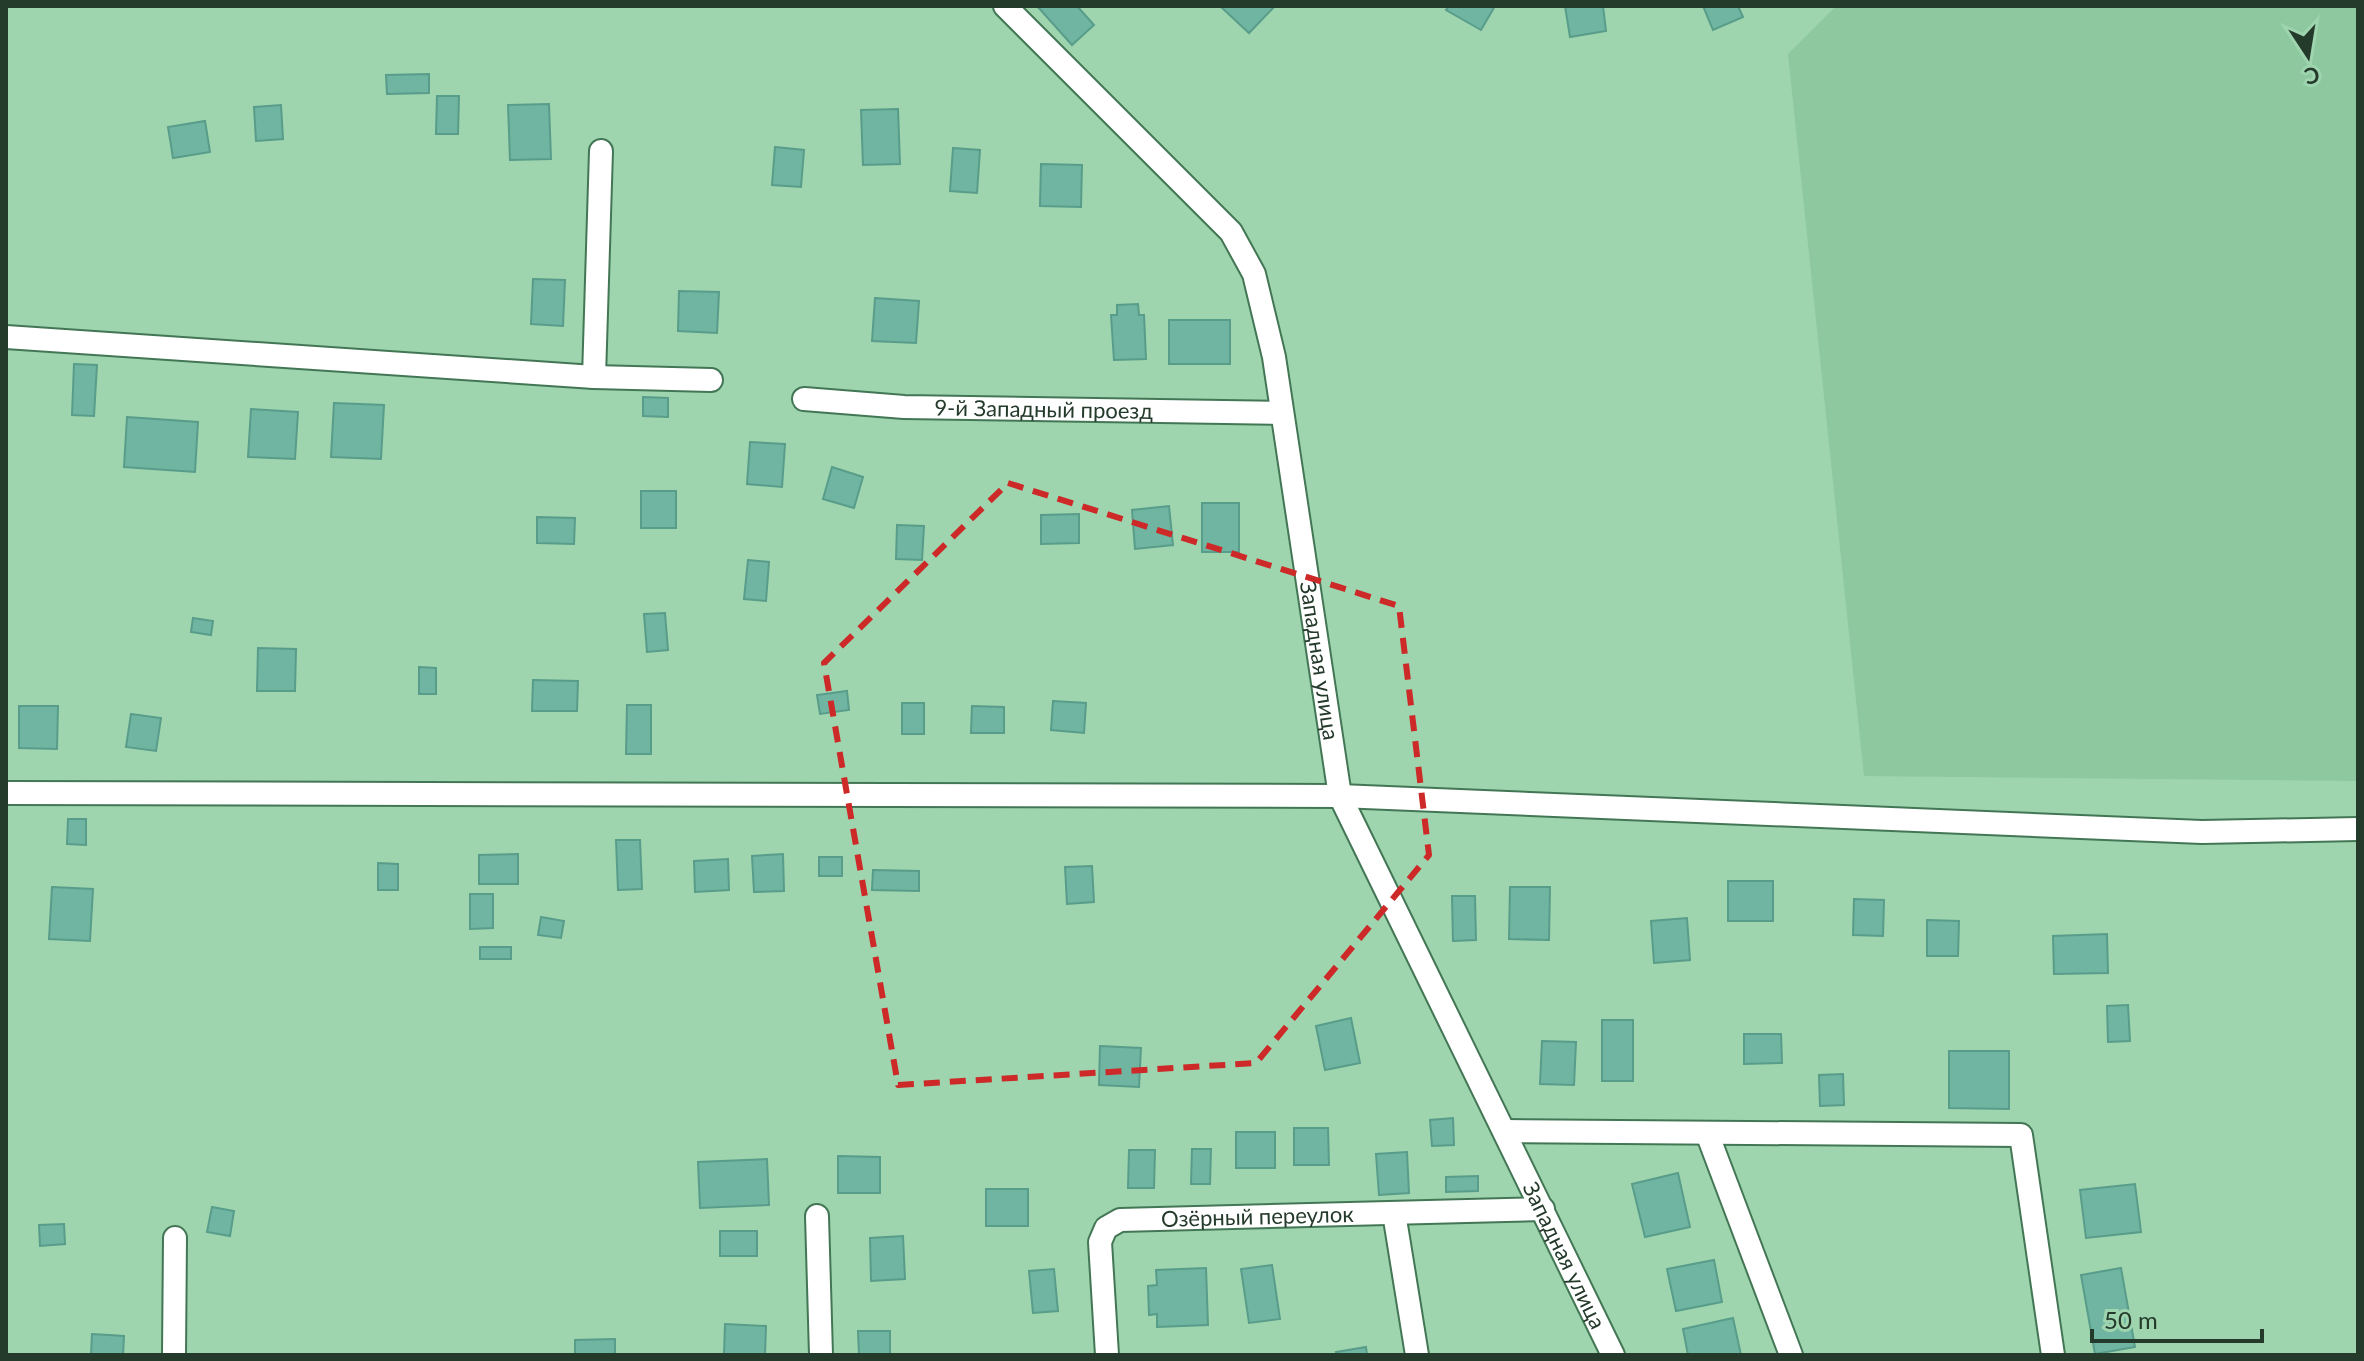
<svg xmlns="http://www.w3.org/2000/svg" width="2364" height="1361" viewBox="0 0 2364 1361" font-family="Lato,sans-serif">
<style>
.built{fill:#8dc89f}
.building{fill:#70b5a1;stroke:#589d8a;stroke-width:2}
.lines{fill:none;stroke-linecap:round;stroke-linejoin:round}
.minor-casing{stroke:#437655;stroke-width:26}
.minor{stroke:#fff;stroke-width:22}
.marked{fill:none;stroke:#cd2928;stroke-width:6;stroke-dasharray:16 10;stroke-linejoin:round}
.labels{text-anchor:middle;stroke-width:8;stroke-linejoin:round;paint-order:stroke}
.street-label{font-size:22px;fill:#243a2b;stroke:#9ed4ae}
</style>
<rect width="100%" height="100%" fill="#9ed4ae"/>
<path class="built" d="M 1836,6 L 2358,6 L 2358,781 L 1864,776 L 1788,54 Z"/>
<g class="building">
<path d="M 1037,6 L 1077,6 L 1094,25 L 1072,45 Z"/>
<path d="M 1220,6 L 1275,6 L 1249,33 Z"/>
<path d="M 1449,6 L 1495,6 L 1481,30 L 1446,10 Z"/>
<path d="M 1565,6 L 1603,6 L 1606,31 L 1570,37 Z"/>
<path d="M 1703,6 L 1738,6 L 1743,17 L 1713,30 Z"/>
<path d="M 429,74 L 429,93 L 387,94 L 386,75 Z"/>
<path d="M 437,96 L 459,96 L 458,134 L 436,134 Z"/>
<path d="M 549,104 L 551,159 L 510,160 L 508,105 Z"/>
<path d="M 281,105 L 283,139 L 256,141 L 254,107 Z"/>
<path d="M 898,109 L 900,164 L 863,165 L 861,110 Z"/>
<path d="M 205,121 L 210,152 L 173,158 L 168,127 Z"/>
<path d="M 775,147 L 804,150 L 801,187 L 772,185 Z"/>
<path d="M 953,148 L 980,150 L 977,193 L 950,191 Z"/>
<path d="M 1041,164 L 1082,165 L 1081,207 L 1040,206 Z"/>
<path d="M 533,279 L 565,280 L 563,326 L 531,324 Z"/>
<path d="M 679,291 L 719,292 L 717,333 L 678,331 Z"/>
<path d="M 875,298 L 919,301 L 916,343 L 872,341 Z"/>
<path d="M 1138,304 L 1139,315 L 1144,315 L 1146,359 L 1114,360 L 1111,315 L 1117,315 L 1117,305 Z"/>
<rect x="1169" y="320" width="61" height="44"/>
<path d="M 74,364 L 97,365 L 94,416 L 72,415 Z"/>
<path d="M 643,397 L 668,398 L 668,417 L 643,416 Z"/>
<path d="M 334,403 L 384,405 L 381,459 L 331,457 Z"/>
<path d="M 251,409 L 298,412 L 295,459 L 248,457 Z"/>
<path d="M 127,417 L 198,422 L 195,472 L 124,467 Z"/>
<path d="M 750,442 L 785,444 L 782,487 L 747,484 Z"/>
<path d="M 832,467 L 863,477 L 854,508 L 823,499 Z"/>
<rect x="641" y="491" width="35" height="37"/>
<rect x="1202" y="503" width="37" height="49"/>
<path d="M 1169,506 L 1173,545 L 1135,549 L 1132,510 Z"/>
<path d="M 1079,514 L 1079,543 L 1041,544 L 1041,515 Z"/>
<path d="M 537,517 L 575,518 L 574,544 L 537,543 Z"/>
<path d="M 897,525 L 924,526 L 922,560 L 896,559 Z"/>
<path d="M 748,560 L 769,562 L 766,601 L 744,599 Z"/>
<path d="M 665,613 L 668,650 L 647,652 L 644,614 Z"/>
<path d="M 193,618 L 213,621 L 211,635 L 191,632 Z"/>
<path d="M 258,648 L 296,649 L 295,691 L 257,691 Z"/>
<path d="M 419,667 L 436,668 L 436,694 L 419,694 Z"/>
<path d="M 533,680 L 578,681 L 577,711 L 532,711 Z"/>
<path d="M 847,691 L 849,710 L 820,714 L 817,695 Z"/>
<path d="M 1053,701 L 1086,703 L 1084,733 L 1051,730 Z"/>
<rect x="902" y="703" width="22" height="31"/>
<path d="M 627,705 L 651,705 L 651,754 L 626,754 Z"/>
<path d="M 19,706 L 58,706 L 57,749 L 19,748 Z"/>
<path d="M 972,706 L 1004,707 L 1004,733 L 971,733 Z"/>
<path d="M 131,714 L 161,718 L 156,751 L 126,747 Z"/>
<path d="M 68,819 L 86,819 L 86,845 L 67,844 Z"/>
<path d="M 616,840 L 640,840 L 642,889 L 618,890 Z"/>
<path d="M 518,854 L 518,884 L 479,884 L 479,855 Z"/>
<path d="M 783,854 L 784,891 L 754,892 L 752,856 Z"/>
<rect x="819" y="857" width="23" height="19"/>
<path d="M 728,859 L 729,890 L 695,892 L 694,861 Z"/>
<path d="M 378,863 L 398,864 L 398,890 L 378,890 Z"/>
<path d="M 1092,866 L 1094,902 L 1067,904 L 1065,867 Z"/>
<path d="M 873,870 L 919,871 L 919,891 L 872,890 Z"/>
<rect x="1728" y="881" width="45" height="40"/>
<path d="M 52,887 L 93,889 L 90,941 L 49,939 Z"/>
<path d="M 1510,887 L 1550,887 L 1549,940 L 1509,939 Z"/>
<path d="M 470,894 L 493,894 L 493,928 L 470,929 Z"/>
<path d="M 1452,896 L 1475,896 L 1476,940 L 1453,941 Z"/>
<path d="M 1854,899 L 1884,900 L 1883,936 L 1853,935 Z"/>
<path d="M 541,917 L 564,921 L 561,938 L 538,935 Z"/>
<path d="M 1687,918 L 1690,960 L 1654,963 L 1651,921 Z"/>
<path d="M 1927,920 L 1959,921 L 1958,956 L 1927,956 Z"/>
<path d="M 2107,934 L 2108,973 L 2054,974 L 2053,936 Z"/>
<rect x="480" y="947" width="31" height="12"/>
<path d="M 2128,1005 L 2130,1041 L 2108,1042 L 2107,1006 Z"/>
<path d="M 1351,1018 L 1360,1063 L 1325,1070 L 1316,1026 Z"/>
<rect x="1602" y="1020" width="31" height="61"/>
<path d="M 1744,1034 L 1781,1034 L 1782,1063 L 1744,1064 Z"/>
<path d="M 1542,1041 L 1576,1042 L 1574,1085 L 1540,1084 Z"/>
<path d="M 1100,1046 L 1141,1048 L 1139,1087 L 1099,1085 Z"/>
<path d="M 1949,1051 L 2009,1051 L 2009,1109 L 1949,1108 Z"/>
<path d="M 1843,1074 L 1844,1105 L 1820,1106 L 1819,1075 Z"/>
<path d="M 1453,1118 L 1454,1145 L 1432,1146 L 1430,1120 Z"/>
<path d="M 1294,1128 L 1328,1128 L 1329,1165 L 1294,1165 Z"/>
<rect x="1236" y="1132" width="39" height="36"/>
<path d="M 1192,1149 L 1211,1149 L 1210,1184 L 1191,1184 Z"/>
<path d="M 1129,1150 L 1155,1150 L 1154,1188 L 1128,1188 Z"/>
<path d="M 1407,1152 L 1409,1193 L 1379,1195 L 1376,1154 Z"/>
<path d="M 838,1156 L 880,1157 L 880,1193 L 838,1193 Z"/>
<path d="M 767,1159 L 769,1205 L 700,1208 L 698,1162 Z"/>
<path d="M 1678,1173 L 1690,1227 L 1645,1237 L 1632,1184 Z"/>
<path d="M 1478,1176 L 1478,1191 L 1446,1192 L 1446,1177 Z"/>
<path d="M 2135,1184 L 2141,1232 L 2086,1238 L 2080,1190 Z"/>
<rect x="986" y="1189" width="42" height="37"/>
<path d="M 212,1207 L 234,1211 L 230,1236 L 207,1232 Z"/>
<path d="M 64,1224 L 65,1244 L 40,1246 L 39,1225 Z"/>
<rect x="720" y="1231" width="37" height="25"/>
<path d="M 903,1236 L 905,1279 L 871,1281 L 870,1238 Z"/>
<path d="M 1714,1260 L 1722,1302 L 1676,1311 L 1667,1269 Z"/>
<path d="M 1272,1265 L 1280,1319 L 1249,1323 L 1241,1269 Z"/>
<path d="M 1206,1268 L 1208,1325 L 1157,1327 L 1157,1314 L 1149,1315 L 1148,1286 L 1157,1285 L 1156,1270 Z"/>
<path d="M 2121,1268 L 2135,1347 L 2095,1354 L 2081,1275 Z"/>
<path d="M 1054,1269 L 1058,1311 L 1033,1313 L 1029,1271 Z"/>
<path d="M 1733,1318 L 1741,1355 L 1688,1355 L 1683,1329 Z"/>
<path d="M 725,1324 L 766,1326 L 765,1355 L 724,1355 Z"/>
<path d="M 858,1331 L 890,1331 L 890,1355 L 859,1355 Z"/>
<path d="M 92,1334 L 124,1336 L 123,1355 L 91,1355 Z"/>
<path d="M 615,1339 L 615,1355 L 575,1355 L 575,1340 Z"/>
<path d="M 1366,1347 L 1367,1355 L 1337,1355 L 1336,1352 Z"/>
</g>
<g class="lines">
<g class="minor-casing">
<g id="minor">
<path id="s1" d="M 1005,6 L 1231,232 L 1254,274 L 1274,357 L 1340,796 L 1613,1355"/>
<path d="M 6,337 L 594,377 L 711,380"/>
<path d="M 594,377 L 601,151"/>
<path id="s2" d="M 804,399 L 904,407 L 1282,413"/>
<path d="M 6,793 L 1340,796 L 2202,832 L 2358,829"/>
<path d="M 1504,1131 L 2021,1135 L 2053,1355"/>
<path d="M 1707,1133 L 1791,1355"/>
<path d="M 1394,1213 L 1417,1355"/>
<path d="M 817,1216 L 821,1355"/>
<path d="M 174,1355 L 175,1238"/>
<path id="s3" d="M 1107,1355 L 1100,1242 L 1106,1228 L 1120,1220 L 1543,1209"/>
</g>
</g>
<use href="#minor" class="minor"/>
</g>
<path class="marked" d="M 1008,483 L 1399,606 L 1429,855 L 1256,1063 L 898,1085 L 824,663 Z"/>
<g class="labels">
<g class="street-label">
<text dy="8" stroke="none"><textPath href="#s2" startOffset="240">9-й Западный проезд</textPath></text>
<text dy="8" stroke="none"><textPath href="#s1" startOffset="760">Западная улица</textPath></text>
<text dy="8" stroke="none"><textPath href="#s3" startOffset="282">Озёрный переулок</textPath></text>
<text dy="8" stroke="none"><textPath href="#s1" startOffset="1408">Западная улица</textPath></text>
</g>
</g>
<rect width="2364" height="1361" fill="none" stroke="#243a2b" stroke-width="16"/>
<g transform="translate(2308 56) rotate(168)" stroke="#9ed4ae" stroke-width="6" paint-order="stroke">
<path d="M0-6L14 30L0 20L-14 30Z" fill="#243a2b"/>
<text y="-12" font-size="22" font-weight="bold" text-anchor="middle" fill="#243a2b">С</text>
</g>
<path d="M2092 1329v12h170v-12" fill="none" stroke="#243a2b" stroke-width="4"/>
<text x="2104" y="1329" font-size="24" fill="#243a2b" stroke="#9ed4ae" stroke-width="6" paint-order="stroke">50 m</text>
</svg>
